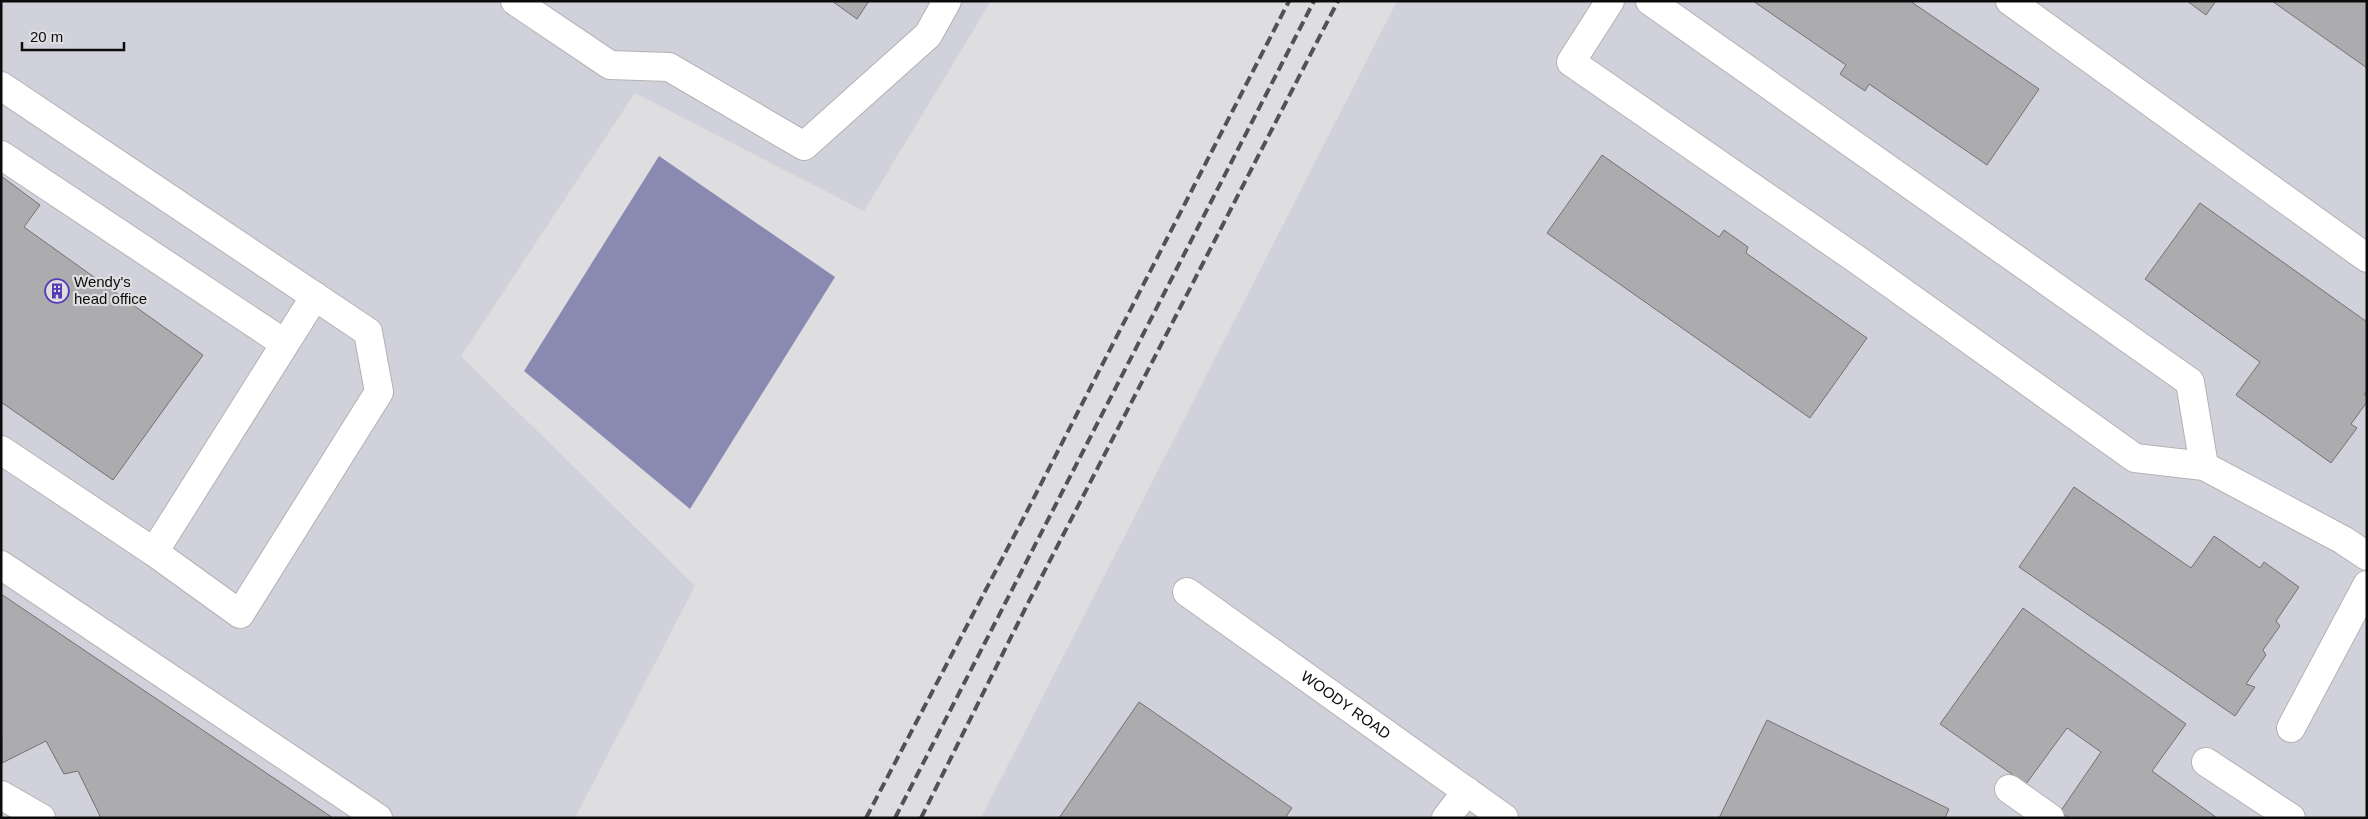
<svg xmlns="http://www.w3.org/2000/svg" width="2368" height="819" viewBox="0 0 2368 819" font-family="Helvetica,sans-serif">
<style>
.built{fill:#d1d1db}
.water{fill:#8a89b2}
.building{fill:#acacaf;stroke:#727275}
.lines{fill:none;stroke-linecap:round;stroke-linejoin:round}
.minor-casing{stroke:#b2b2b5;stroke-width:30}
.minor{stroke:#fff;stroke-width:28}
.rail{stroke:#525254;stroke-width:4;stroke-dasharray:10 5;stroke-linecap:butt}
.labels{text-anchor:middle;stroke-width:4.5;stroke-linejoin:round;paint-order:stroke}
.poi-label{font-size:15px;fill:#0c0c0d;stroke:#dedee1;text-anchor:start}
.street-label{font-size:15px;fill:#0c0c0d;stroke:#dedee1}
</style>
<rect width="100%" height="100%" fill="#dedee1"/>
<g class="built">
<path d="M 1,1 L 991,1 L 864,211 L 635,93 L 461,356 L 695,586 L 575,818 L 1,818 Z"/>
<path d="M 1397,1 L 2367,1 L 2367,818 L 981,818 Z"/>
</g>
<path class="water" d="M 659,156 L 835,277 L 690,509 L 524,371 Z"/>
<g class="building">
<path d="M 832,1 L 869,1 L 857,19 Z"/>
<path d="M 1753,1 L 1910,1 L 2039,89 L 1987,165 L 1869,84 L 1865,91 L 1840,74 L 1846,65 Z"/>
<path d="M 2187,1 L 2216,1 L 2206,15 Z"/>
<path d="M 2272,1 L 2367,1 L 2367,68 Z"/>
<path d="M 1602,155 L 1719,237 L 1724,230 L 1748,247 L 1746,253 L 1867,338 L 1810,418 L 1547,233 Z"/>
<path d="M 1,176 L 40,205 L 24,227 L 203,355 L 113,480 L 1,402 Z"/>
<path d="M 2200,203 L 2367,322 L 2367,391 L 2364,394 L 2367,396 L 2367,402 L 2351,424 L 2357,428 L 2331,463 L 2236,395 L 2260,362 L 2145,279 Z"/>
<path d="M 2074,487 L 2191,568 L 2214,536 L 2260,568 L 2264,562 L 2299,587 L 2276,621 L 2280,626 L 2263,650 L 2266,655 L 2246,684 L 2255,687 L 2235,716 L 2019,567 Z"/>
<path d="M 1,594 L 333,818 L 101,818 L 78,771 L 64,774 L 46,741 L 2,763 Z"/>
<path d="M 2023,608 L 2186,724 L 2152,771 L 2217,818 L 2069,818 L 2060,812 L 2101,752 L 2067,728 L 2026,784 L 1940,724 Z"/>
<path d="M 1139,702 L 1292,808 L 1285,818 L 1059,818 Z"/>
<path d="M 1767,720 L 1949,809 L 1945,818 L 1719,818 Z"/>
</g>
<g class="lines">
<g class="minor-casing">
<g id="minor">
<path d="M 515,1 L 610,65 L 669,67 L 804,146 L 928,35 L 947,1"/>
<path d="M 1610,1 L 1571,62 L 1859,261 L 2135,458 L 2204,466 L 2343,540 L 2367,556"/>
<path d="M 1650,1 L 2190,382 L 2204,466"/>
<path d="M 2010,1 L 2367,258"/>
<path d="M 1,86 L 368,332 L 379,392 L 240,614 L 154,552 L 1,450"/>
<path d="M 1,155 L 284,343"/>
<path d="M 154,552 L 315,296"/>
<path d="M 1,565 L 378,818"/>
<path id="s1" d="M 1187,592 L 1504,818"/>
<path d="M 2291,728 L 2367,585"/>
<path d="M 2206,762 L 2291,818"/>
<path d="M 2009,789 L 2050,818"/>
<path d="M 1,795 L 41,818"/>
<path d="M 1446,818 L 1467,791"/>
</g>
</g>
<use href="#minor" class="minor"/>
<g class="rail">
<path d="M 866,818 L 1024,517 L 1289,1"/>
<path d="M 895,818 L 1314,1"/>
<path d="M 921,818 L 1025,609 L 1338,1"/>
</g>
</g>
<defs>
<g id="building-ring" transform="scale(1.25)"><circle r="9.5" fill="#dedee1" stroke="#553cb4" stroke-width="1.5"/><path d="M-4-6H4V6H1V3H-1V6H-4ZM-2.5-4.3h1.7v1.8h-1.7ZM.8-4.3h1.7v1.8H.8ZM-2.5-1h1.7V.8h-1.7ZM.8-1h1.7V.8H.8Z" fill="#553cb4"/></g>
</defs>
<g fill-rule="evenodd">
<use href="#building-ring" x="57" y="291"/>
</g>
<g class="labels">
<g class="poi-label">
<text x="74" y="287">Wendy's<tspan x="74" dy="17">head office</tspan></text>
</g>
<g class="street-label">
<text dy="5" stroke="none"><textPath href="#s1" startOffset="195">WOODY ROAD</textPath></text>
</g>
</g>
<rect width="2368" height="819" fill="none" stroke="#0c0c0d" stroke-width="5"/>
<path d="M22 42v8h102v-8" fill="none" stroke="#0c0c0d" stroke-width="2.5"/>
<text x="30" y="42" font-size="15" fill="#0c0c0d" stroke="#dedee1" stroke-width="4" paint-order="stroke">20 m</text>
</svg>
